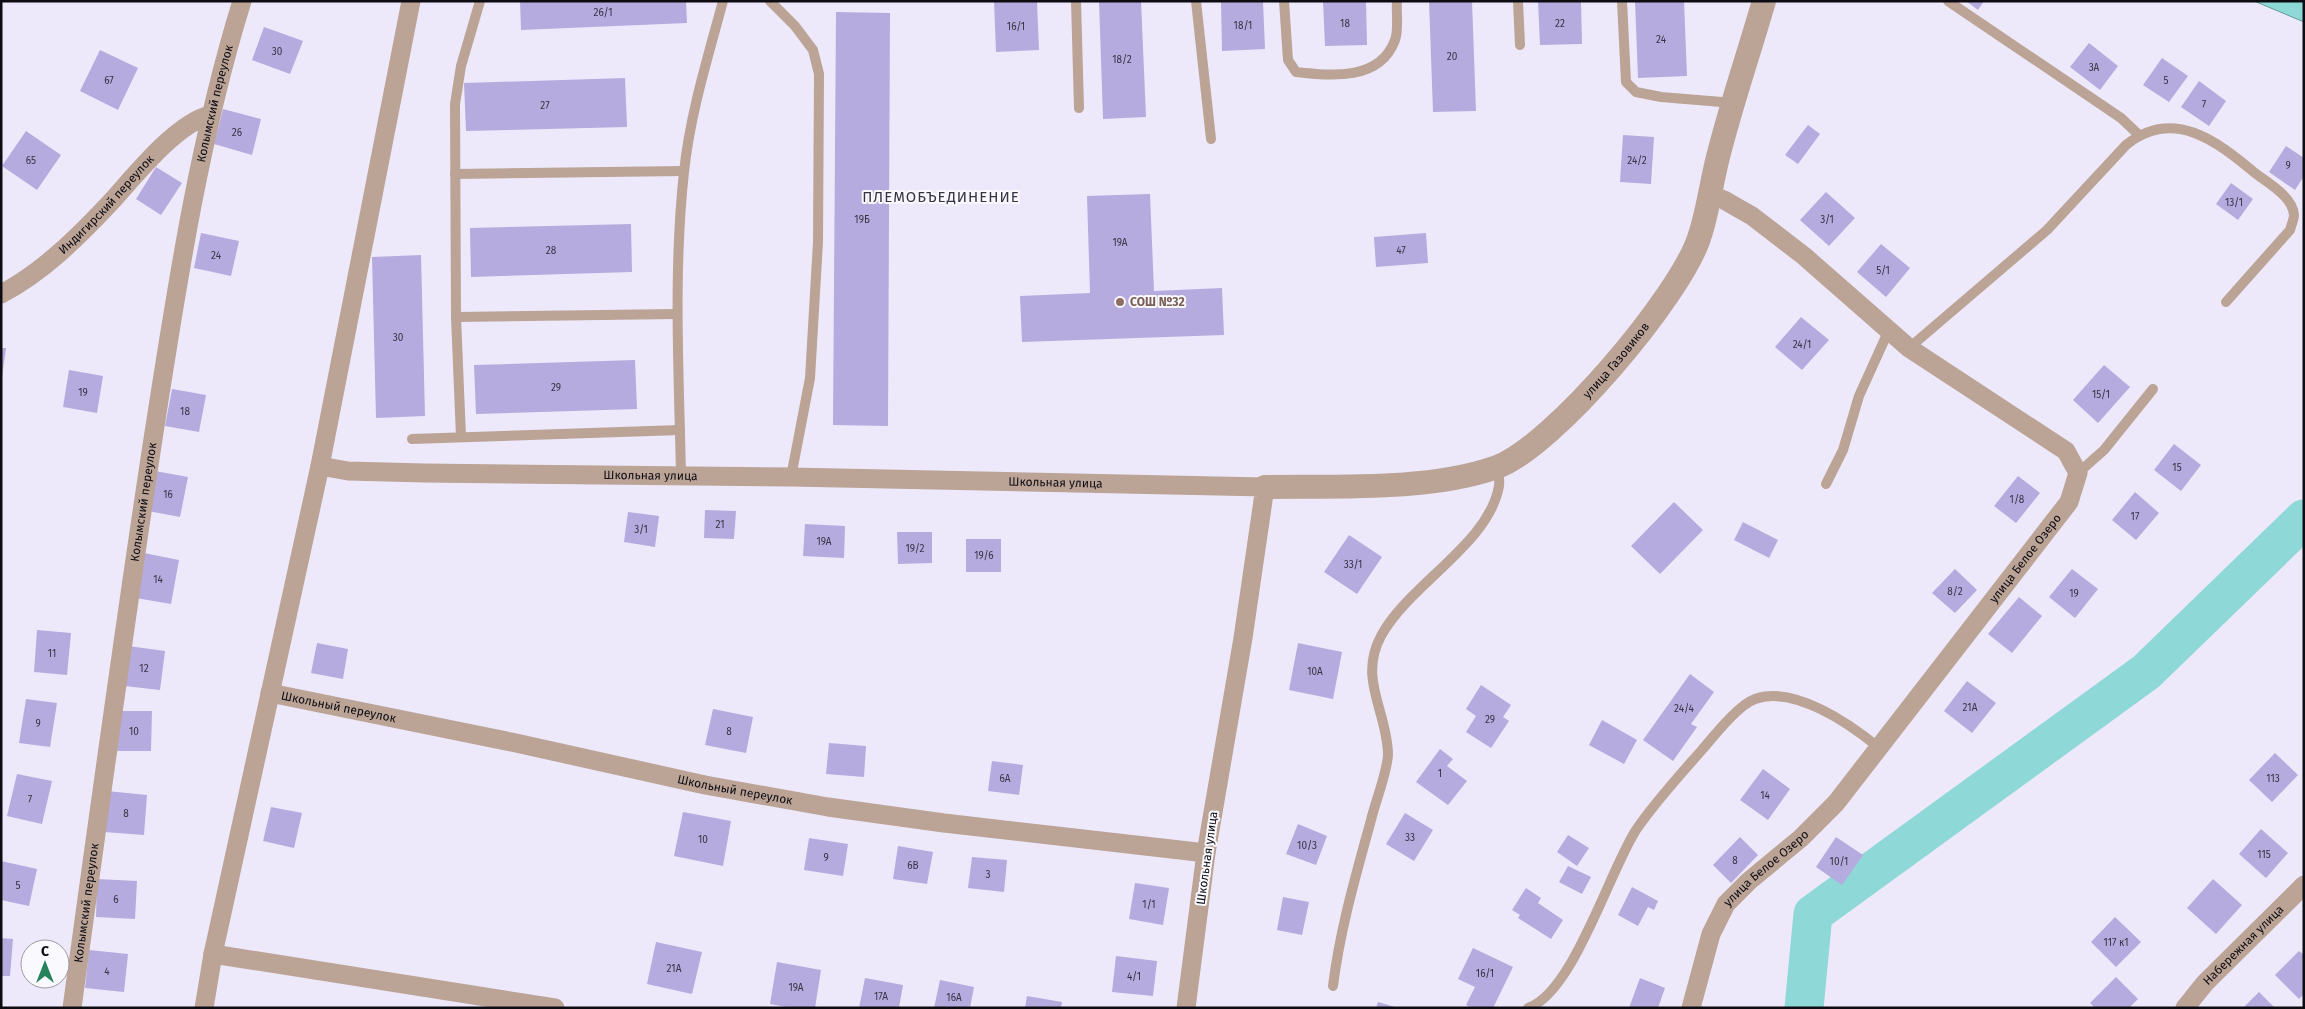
<svg xmlns="http://www.w3.org/2000/svg" width="2305" height="1009" viewBox="0 0 2305 1009" font-family="'Fira Sans',sans-serif">
<style>
.water{fill:#8ed8d7;stroke:#679b9c}
.lines{fill:none;stroke-linecap:round;stroke-linejoin:round}
.river{stroke:#8ed8d7;stroke-width:39}
.building{fill:#b6abde}
.service{stroke:#bba396;stroke-width:10}
.minor{stroke:#bba396;stroke-width:19}
.tertiary{stroke:#bba396;stroke-width:24}
.education-dot{fill:#8d6e63;stroke:#faf9fd;stroke-width:2}
.labels{text-anchor:middle;stroke-width:4;stroke-linejoin:round;paint-order:stroke}
.number-label{font-size:10px;fill:#373446}
.street-label{font-size:12px;fill:#0d0c13;stroke:#faf9fd}
.education-label{font-size:12px;font-weight:bold;fill:#785e54;stroke:#faf9fd;text-anchor:start}
.quarter-label{font-size:15px;letter-spacing:1px;fill:#373344;stroke:#faf9fd}
</style>
<rect width="100%" height="100%" fill="#ede9fb"/>
<path class="water" d="M 2255,1 L 2304,1 L 2304,22 L 2254,1 Z"/>
<g class="lines">
<path class="river" d="M 1804,1008 L 1813,914 L 2146,672 L 2304,519"/>
</g>
<g class="building">
<path d="M 520,1 L 686,1 L 687,23 L 521,30 Z"/>
<path d="M 994,1 L 1037,1 L 1039,50 L 996,52 Z"/>
<path d="M 1099,1 L 1141,1 L 1146,117 L 1103,119 Z"/>
<path d="M 1221,1 L 1263,1 L 1265,49 L 1222,51 Z"/>
<path d="M 1323,1 L 1366,1 L 1367,45 L 1325,46 Z"/>
<path d="M 1429,1 L 1472,1 L 1476,111 L 1433,112 Z"/>
<path d="M 1538,1 L 1581,1 L 1582,44 L 1540,45 Z"/>
<path d="M 1635,1 L 1684,1 L 1687,76 L 1638,78 Z"/>
<path d="M 1966,1 L 1984,1 L 1978,10 Z"/>
<path d="M 836,12 L 890,13 L 888,426 L 833,425 Z"/>
<path d="M 264,27 L 303,41 L 290,74 L 252,60 Z"/>
<path d="M 2089,43 L 2118,66 L 2100,90 L 2070,67 Z"/>
<path d="M 100,50 L 138,68 L 118,110 L 80,91 Z"/>
<path d="M 2162,58 L 2188,76 L 2169,102 L 2143,85 Z"/>
<path d="M 625,78 L 627,127 L 466,131 L 464,83 Z"/>
<path d="M 2199,81 L 2226,101 L 2209,126 L 2181,107 Z"/>
<path d="M 223,109 L 261,119 L 252,155 L 214,144 Z"/>
<path d="M 1808,125 L 1820,134 L 1798,164 L 1785,155 Z"/>
<path d="M 26,131 L 61,155 L 37,190 L 2,166 Z"/>
<path d="M 1623,135 L 1654,137 L 1651,184 L 1620,182 Z"/>
<path d="M 2286,146 L 2304,158 L 2304,176 L 2295,190 L 2269,172 Z"/>
<path d="M 156,167 L 182,183 L 161,215 L 136,199 Z"/>
<path d="M 2231,183 L 2253,199 L 2238,220 L 2216,204 Z"/>
<path d="M 1826,192 L 1855,218 L 1829,246 L 1800,220 Z"/>
<path d="M 1150,194 L 1154,291 L 1222,288 L 1224,335 L 1022,342 L 1020,296 L 1090,293 L 1087,196 Z"/>
<path d="M 631,224 L 632,272 L 471,277 L 470,228 Z"/>
<path d="M 201,233 L 239,241 L 231,276 L 194,268 Z"/>
<path d="M 1426,233 L 1428,263 L 1376,267 L 1374,237 Z"/>
<path d="M 1881,244 L 1910,268 L 1886,297 L 1857,272 Z"/>
<path d="M 421,255 L 425,416 L 376,418 L 372,257 Z"/>
<path d="M 1801,317 L 1829,340 L 1802,370 L 1775,347 Z"/>
<path d="M 1,348 L 6,348 L 2,377 L 1,377 Z"/>
<path d="M 635,360 L 637,409 L 476,414 L 474,365 Z"/>
<path d="M 2104,365 L 2130,387 L 2098,423 L 2073,400 Z"/>
<path d="M 69,370 L 103,376 L 97,413 L 63,407 Z"/>
<path d="M 172,389 L 206,395 L 199,432 L 165,426 Z"/>
<path d="M 2174,444 L 2201,465 L 2181,491 L 2154,470 Z"/>
<path d="M 155,471 L 188,477 L 180,517 L 148,511 Z"/>
<path d="M 2018,476 L 2040,493 L 2016,523 L 1994,506 Z"/>
<path d="M 2135,492 L 2159,513 L 2136,540 L 2112,520 Z"/>
<path d="M 1674,502 L 1703,530 L 1660,574 L 1631,546 Z"/>
<path d="M 705,510 L 736,511 L 734,539 L 704,538 Z"/>
<path d="M 628,512 L 659,516 L 655,547 L 624,542 Z"/>
<path d="M 1743,522 L 1778,540 L 1769,558 L 1734,540 Z"/>
<path d="M 805,524 L 845,526 L 844,558 L 803,556 Z"/>
<path d="M 897,532 L 932,532 L 932,563 L 898,564 Z"/>
<path d="M 1349,535 L 1382,557 L 1357,594 L 1324,572 Z"/>
<rect x="966" y="539" width="35" height="33"/>
<path d="M 144,553 L 179,560 L 171,604 L 136,598 Z"/>
<path d="M 1955,569 L 1977,590 L 1955,613 L 1932,593 Z"/>
<path d="M 2072,569 L 2098,589 L 2075,618 L 2049,597 Z"/>
<path d="M 2019,597 L 2042,616 L 2012,653 L 1988,634 Z"/>
<path d="M 37,630 L 71,633 L 67,675 L 34,672 Z"/>
<path d="M 317,643 L 348,649 L 343,679 L 311,673 Z"/>
<path d="M 1298,643 L 1342,652 L 1333,699 L 1289,690 Z"/>
<path d="M 128,646 L 165,651 L 160,690 L 124,686 Z"/>
<path d="M 1690,674 L 1714,692 L 1691,724 L 1697,727 L 1673,761 L 1643,740 Z"/>
<path d="M 1967,681 L 1996,703 L 1972,733 L 1944,711 Z"/>
<path d="M 1481,685 L 1511,705 L 1503,717 L 1509,721 L 1491,748 L 1466,732 L 1476,716 L 1466,709 Z"/>
<path d="M 26,699 L 57,703 L 50,747 L 19,743 Z"/>
<path d="M 713,709 L 753,717 L 746,753 L 705,745 Z"/>
<path d="M 117,711 L 152,711 L 151,751 L 117,751 Z"/>
<path d="M 1602,720 L 1637,740 L 1624,764 L 1589,745 Z"/>
<path d="M 829,743 L 866,746 L 864,777 L 826,774 Z"/>
<path d="M 1440,749 L 1453,759 L 1447,766 L 1467,781 L 1448,805 L 1416,782 Z"/>
<path d="M 2275,753 L 2298,775 L 2272,802 L 2249,780 Z"/>
<path d="M 992,761 L 1023,765 L 1019,795 L 988,791 Z"/>
<path d="M 1763,769 L 1790,789 L 1768,820 L 1740,800 Z"/>
<path d="M 17,774 L 52,781 L 42,824 L 7,816 Z"/>
<path d="M 107,791 L 147,795 L 144,835 L 104,832 Z"/>
<path d="M 271,807 L 302,813 L 294,848 L 263,841 Z"/>
<path d="M 683,812 L 731,821 L 723,866 L 674,856 Z"/>
<path d="M 1405,813 L 1433,830 L 1414,861 L 1386,844 Z"/>
<path d="M 1298,824 L 1327,836 L 1316,865 L 1286,854 Z"/>
<path d="M 2261,829 L 2288,853 L 2266,878 L 2239,854 Z"/>
<path d="M 1568,835 L 1589,848 L 1577,866 L 1557,852 Z"/>
<path d="M 1740,837 L 1758,855 L 1731,883 L 1713,865 Z"/>
<path d="M 1836,837 L 1863,855 L 1842,885 L 1816,867 Z"/>
<path d="M 809,838 L 848,844 L 843,876 L 804,870 Z"/>
<path d="M 898,846 L 933,852 L 927,884 L 893,879 Z"/>
<path d="M 972,857 L 1007,860 L 1004,892 L 968,888 Z"/>
<path d="M 1,861 L 37,869 L 29,906 L 1,900 Z"/>
<path d="M 1568,866 L 1591,877 L 1582,894 L 1559,882 Z"/>
<path d="M 97,879 L 137,881 L 135,919 L 96,917 Z"/>
<path d="M 2213,879 L 2242,905 L 2216,934 L 2187,908 Z"/>
<path d="M 1135,883 L 1169,888 L 1163,925 L 1129,919 Z"/>
<path d="M 1632,887 L 1658,901 L 1654,910 L 1648,907 L 1638,926 L 1618,915 Z"/>
<path d="M 1526,888 L 1541,898 L 1538,903 L 1563,920 L 1551,939 L 1518,918 L 1520,915 L 1512,910 Z"/>
<path d="M 1283,897 L 1309,902 L 1302,935 L 1277,930 Z"/>
<path d="M 2115,917 L 2141,942 L 2116,967 L 2091,942 Z"/>
<path d="M 1,938 L 13,939 L 10,976 L 1,976 Z"/>
<path d="M 656,942 L 702,952 L 692,994 L 647,984 Z"/>
<path d="M 1473,948 L 1513,967 L 1493,1008 L 1472,1008 L 1466,1005 L 1475,987 L 1458,979 Z"/>
<path d="M 89,950 L 128,954 L 124,992 L 85,988 Z"/>
<path d="M 2299,951 L 2304,955 L 2304,994 L 2299,999 L 2275,975 Z"/>
<path d="M 1116,956 L 1157,961 L 1153,996 L 1112,992 Z"/>
<path d="M 777,962 L 821,970 L 815,1008 L 792,1008 L 770,1004 Z"/>
<path d="M 2116,977 L 2138,999 L 2129,1008 L 2095,1008 L 2090,1003 Z"/>
<path d="M 865,978 L 903,985 L 899,1008 L 859,1008 Z"/>
<path d="M 1640,978 L 1665,988 L 1658,1008 L 1629,1008 Z"/>
<path d="M 940,980 L 974,987 L 970,1008 L 934,1008 Z"/>
<path d="M 2259,992 L 2275,1008 L 2243,1008 Z"/>
<path d="M 1027,996 L 1062,1002 L 1061,1008 L 1025,1008 Z"/>
<path d="M 1378,1002 L 1395,1007 L 1395,1008 L 1376,1008 Z"/>
</g>
<g class="lines">
<g class="service">
<path d="M 770,1 L 795,26 L 813,50 L 819,74 L 818,242 L 810,378 L 791,477"/>
<path d="M 1076,1 L 1079,108"/>
<path d="M 1196,1 L 1211,139"/>
<path d="M 1284,1 L 1288,60 L 1296,72 C 1332,76 1380,81 1395,40 C 1399,30 1396,13 1397,1"/>
<path d="M 1518,1 L 1520,45"/>
<path d="M 1622,1 L 1626,82 L 1636,92 L 1661,97 L 1734,103"/>
<path d="M 1948,1 L 2121,118 L 2139,135"/>
<path d="M 455,174 L 684,171"/>
<path d="M 456,317 L 677,314"/>
<path d="M 1909,348 L 2047,230 L 2126,145 C 2173,107 2217,141 2255,173 C 2268,183 2293,197 2294,215 C 2294,219 2291,226 2290,230 L 2226,302"/>
<path d="M 461,437 L 456,317 L 455,104 L 461,66 L 480,1"/>
<path d="M 412,439 L 680,430"/>
<path d="M 2078,473 L 2104,450 L 2153,389"/>
<path d="M 681,476 C 679,374 673,273 684,172 C 690,114 708,57 723,1"/>
<path d="M 1826,484 L 1843,450 L 1859,396 L 1888,332"/>
<path d="M 1333,986 C 1340,929 1356,875 1371,820 C 1375,803 1388,770 1388,754 C 1387,711 1358,679 1381,636 C 1409,584 1489,544 1499,486 C 1500,480 1498,473 1498,467"/>
<path d="M 1528,1008 C 1573,993 1609,872 1636,830 C 1655,802 1679,776 1701,751 C 1713,737 1738,705 1755,699 C 1794,685 1850,724 1878,747"/>
</g>
<g class="minor">
<path id="s1" d="M 1,294 C 43,272 78,237 110,203 C 134,177 175,124 210,115"/>
<path id="s2" d="M 320,466 L 348,471 L 424,473 L 791,477 L 1265,487 L 1243,638 L 1206,853 L 1186,1008"/>
<path id="s3" d="M 270,693 L 516,743 L 705,785 L 828,807 L 944,823 L 1206,853"/>
<path d="M 213,954 L 555,1008"/>
<path id="s4" d="M 72,1008 C 98,818 124,628 153,439 C 176,292 198,143 242,1"/>
<path d="M 204,1008 L 213,954 L 320,466 L 411,1"/>
<path id="s5" d="M 1691,1008 L 1711,934 L 1726,904 L 1749,881 L 1801,838 L 1836,803 L 2069,502 L 2078,473 L 2066,451 L 1909,348 L 1804,256 L 1752,216 L 1724,200 L 1709,194"/>
<path id="s6" d="M 2185,1008 L 2205,983 L 2304,885"/>
</g>
<path class="tertiary" id="s7" d="M 1265,487 C 1337,486 1430,491 1497,467 C 1554,446 1680,296 1699,238 C 1708,212 1711,184 1718,157 C 1731,105 1749,53 1764,1"/>
</g>
<circle class="education-dot" cx="1120" cy="302" r="5"/>
<g class="labels">
<g class="number-label">
<text x="603" y="16">26/1</text>
<text x="1345" y="27">18</text>
<text x="1560" y="27">22</text>
<text x="1243" y="29">18/1</text>
<text x="1016" y="30">16/1</text>
<text x="1661" y="43">24</text>
<text x="277" y="55">30</text>
<text x="1452" y="60">20</text>
<text x="1122" y="63">18/2</text>
<text x="2094" y="71">3А</text>
<text x="109" y="84">67</text>
<text x="2166" y="84">5</text>
<text x="2204" y="108">7</text>
<text x="545" y="109">27</text>
<text x="237" y="136">26</text>
<text x="31" y="164">65</text>
<text x="1637" y="164">24/2</text>
<text x="2288" y="169">9</text>
<text x="2234" y="206">13/1</text>
<text x="862" y="223">19Б</text>
<text x="1827" y="223">3/1</text>
<text x="1120" y="246">19А</text>
<text x="551" y="254">28</text>
<text x="1401" y="254">47</text>
<text x="216" y="259">24</text>
<text x="1883" y="274">5/1</text>
<text x="398" y="341">30</text>
<text x="1802" y="348">24/1</text>
<text x="556" y="391">29</text>
<text x="83" y="396">19</text>
<text x="2101" y="398">15/1</text>
<text x="185" y="415">18</text>
<text x="2177" y="471">15</text>
<text x="168" y="498">16</text>
<text x="2017" y="503">1/8</text>
<text x="2135" y="520">17</text>
<text x="720" y="528">21</text>
<text x="641" y="533">3/1</text>
<text x="824" y="545">19А</text>
<text x="915" y="552">19/2</text>
<text x="984" y="559">19/6</text>
<text x="1353" y="568">33/1</text>
<text x="158" y="583">14</text>
<text x="1955" y="595">8/2</text>
<text x="2074" y="597">19</text>
<text x="52" y="657">11</text>
<text x="144" y="672">12</text>
<text x="1315" y="675">10А</text>
<text x="1970" y="711">21А</text>
<text x="1684" y="712">24/4</text>
<text x="1490" y="723">29</text>
<text x="38" y="727">9</text>
<text x="134" y="735">10</text>
<text x="729" y="735">8</text>
<text x="1440" y="777">1</text>
<text x="1005" y="782">6А</text>
<text x="2273" y="782">113</text>
<text x="1765" y="799">14</text>
<text x="30" y="803">7</text>
<text x="126" y="817">8</text>
<text x="1410" y="841">33</text>
<text x="703" y="843">10</text>
<text x="1307" y="849">10/3</text>
<text x="2264" y="858">115</text>
<text x="826" y="861">9</text>
<text x="1735" y="864">8</text>
<text x="1839" y="865">10/1</text>
<text x="913" y="869">6В</text>
<text x="988" y="878">3</text>
<text x="18" y="889">5</text>
<text x="116" y="903">6</text>
<text x="1149" y="908">1/1</text>
<text x="2116" y="946">117 к1</text>
<text x="674" y="972">21А</text>
<text x="107" y="975">4</text>
<text x="1485" y="977">16/1</text>
<text x="1134" y="980">4/1</text>
<text x="796" y="991">19А</text>
<text x="881" y="1000">17А</text>
<text x="954" y="1001">16А</text>
</g>
<g class="street-label">
<text dy="4" stroke="none"><textPath href="#s4" startOffset="916">Колымский переулок</textPath></text>
<text dy="4" stroke="none"><textPath href="#s1" startOffset="139">Индигирский переулок</textPath></text>
<text dy="4" stroke="none"><textPath href="#s7" startOffset="395">улица Газовиков</textPath></text>
<text dy="4" stroke="none"><textPath href="#s2" startOffset="331">Школьная улица</textPath></text>
<text dy="4" stroke="none"><textPath href="#s2" startOffset="736">Школьная улица</textPath></text>
<text dy="4" stroke="none"><textPath href="#s4" startOffset="511">Колымский переулок</textPath></text>
<text dy="4" stroke="none"><textPath href="#s5" startOffset="569">улица Белое Озеро</textPath></text>
<text dy="4" stroke="none"><textPath href="#s3" startOffset="70">Школьный переулок</textPath></text>
<text dy="4" stroke="none"><textPath href="#s3" startOffset="475">Школьный переулок</textPath></text>
<text transform="translate(1207 858) rotate(-82)" y="4">Школьная улица</text>
<text dy="4" stroke="none"><textPath href="#s5" startOffset="164">улица Белое Озеро</textPath></text>
<text dy="4" stroke="none"><textPath href="#s4" startOffset="106">Колымский переулок</textPath></text>
<text dy="4" stroke="none"><textPath href="#s6" startOffset="86">Набережная улица</textPath></text>
</g>
<g class="education-label">
<text x="1130" y="306">СОШ №32</text>
</g>
<g class="quarter-label">
<text x="941" y="202">ПЛЕМОБЪЕДИНЕНИЕ</text>
</g>
</g>
<rect width="2305" height="1009" fill="none" stroke="#0d0c13" stroke-width="5"/>
<g transform="translate(45 964)"><circle r="24" fill="#faf9fd" stroke="#9b9a9f"/>
<path d="M0-4L9 19L0 12L-9 19Z" fill="#25835b"/>
<text y="-8" font-size="14" font-weight="bold" text-anchor="middle" fill="#0d0c13">С</text>
</g>
</svg>
